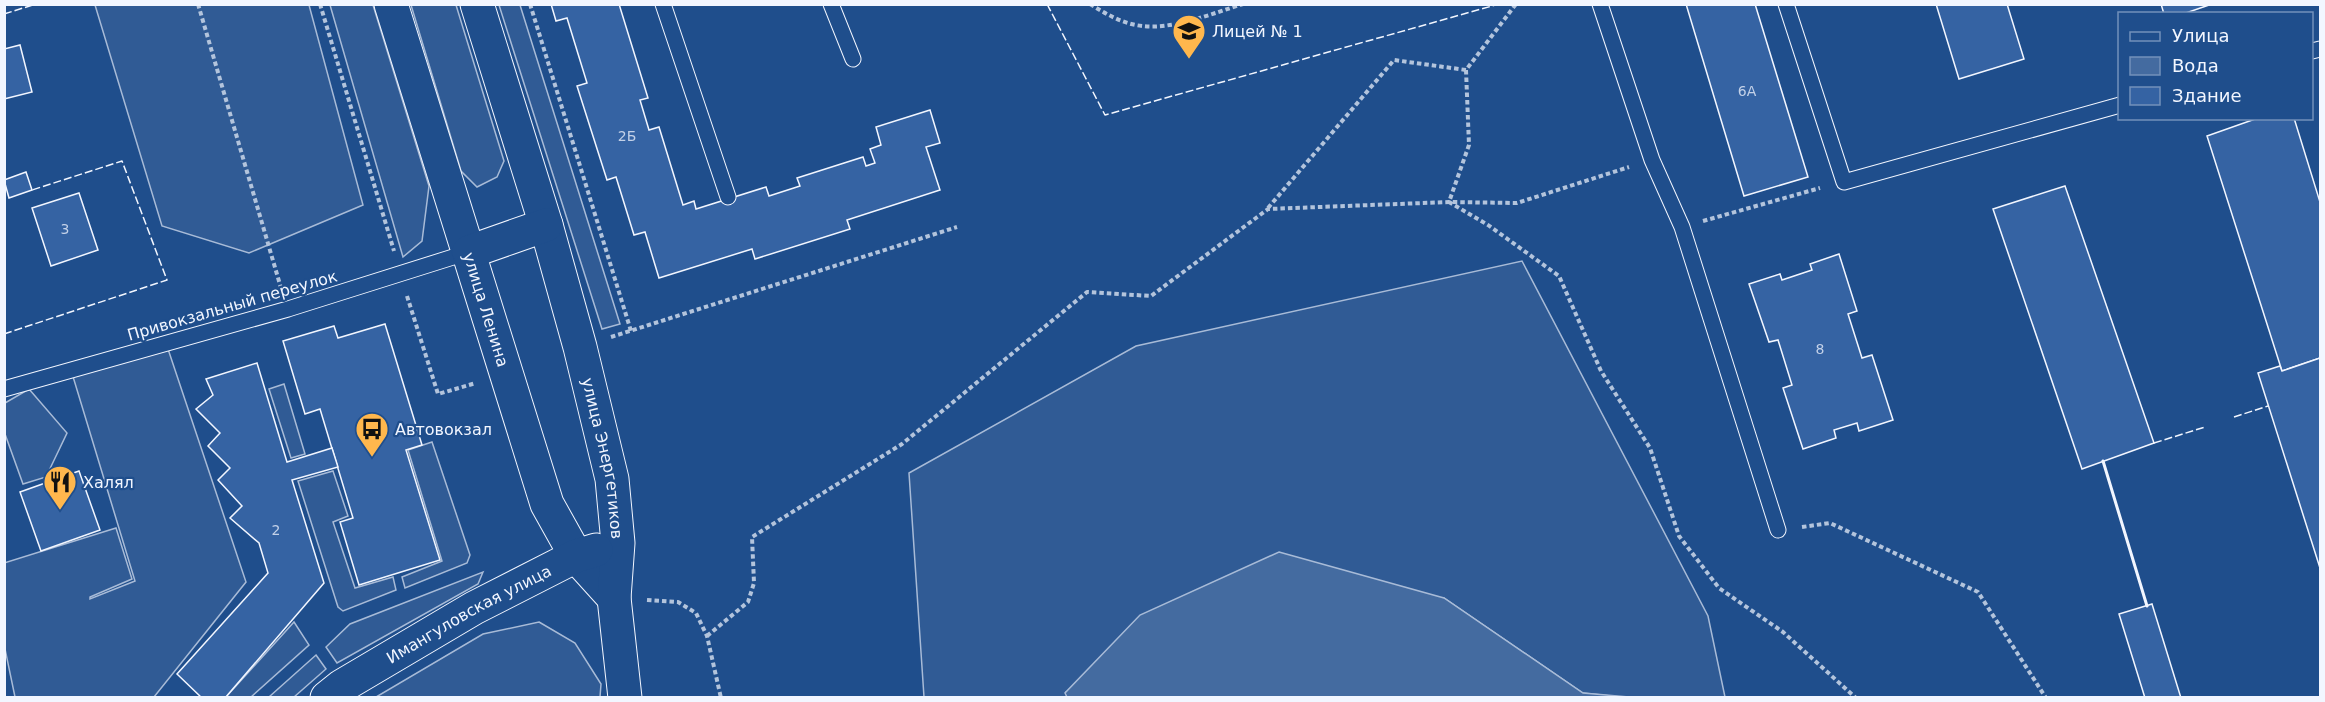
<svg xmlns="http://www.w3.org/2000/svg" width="2325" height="702" viewBox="0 0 2325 702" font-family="'DejaVu Sans',sans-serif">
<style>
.built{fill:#305b95;stroke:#a8bbd7;stroke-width:1.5}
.water{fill:#446ba0;stroke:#a8bbd7;stroke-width:1.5}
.building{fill:#3563a3;stroke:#f2f6ff;stroke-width:1.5}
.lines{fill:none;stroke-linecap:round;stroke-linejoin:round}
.service-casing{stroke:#f2f6ff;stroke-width:17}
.secondary-casing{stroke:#f2f6ff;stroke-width:35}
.path{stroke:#b3c4dc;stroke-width:4;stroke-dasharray:4.5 3;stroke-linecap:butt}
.service{stroke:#1f4e8c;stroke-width:15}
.secondary{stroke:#1f4e8c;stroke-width:33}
.fence{stroke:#f2f6ff;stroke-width:1.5;stroke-dasharray:8 3;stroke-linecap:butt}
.wall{stroke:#f2f6ff;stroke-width:3}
.labels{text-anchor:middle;stroke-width:4.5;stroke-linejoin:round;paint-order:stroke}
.number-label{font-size:14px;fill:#c3d1e8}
.poi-label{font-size:16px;fill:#f2f6ff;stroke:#1f4e8c;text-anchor:start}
.street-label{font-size:16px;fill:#f2f6ff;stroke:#1f4e8c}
</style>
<rect width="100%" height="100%" fill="#1f4e8c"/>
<g class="built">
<path d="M 95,5 L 309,5 L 363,205 L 249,253 L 162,226 Z"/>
<path d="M 330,5 L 373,5 L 429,186 L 422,241 L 403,257 Z"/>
<path d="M 411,5 L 456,5 L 504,161 L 497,177 L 477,187 L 461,171 Z"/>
<path d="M 499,5 L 520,5 L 620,324 L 602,329 Z"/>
<path d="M 1522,261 L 1708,616 L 1725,697 L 1630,698 L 1583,693 L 1444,598 L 1066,692 L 1067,697 L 924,697 L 909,473 L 1136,346 Z"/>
<path d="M 166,343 L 246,582 L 154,697 L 15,697 L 5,649 L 4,563 L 116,528 L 132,579 L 90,597 L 90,599 L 135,581 L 71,370 Z"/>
<path d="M 284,384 L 305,454 L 291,458 L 269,389 Z"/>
<path d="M 29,389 L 67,433 L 46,477 L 23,484 L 5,434 L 5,403 Z"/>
<path d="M 432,442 L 470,555 L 467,563 L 405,588 L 402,577 L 442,561 L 408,450 Z"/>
<path d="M 333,471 L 348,516 L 333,522 L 355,588 L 393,577 L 396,590 L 343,611 L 338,607 L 298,481 Z"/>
<path d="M 483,572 L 478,584 L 337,663 L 326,647 L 350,624 Z"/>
<path d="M 294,622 L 309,645 L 251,697 L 225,698 Z"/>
<path d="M 539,622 L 575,643 L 601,684 L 600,697 L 376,697 L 483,634 Z"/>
<path d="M 316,655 L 326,669 L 294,697 L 269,697 Z"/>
</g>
<path class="water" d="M 1279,552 L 1444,598 L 1583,693 L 1629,697 L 1067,697 L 1065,693 L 1140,615 Z"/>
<g class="building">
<path d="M 551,4 L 619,4 L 648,98 L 640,100 L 649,130 L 659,127 L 683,205 L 694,201 L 696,209 L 766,187 L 769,196 L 800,186 L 797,178 L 863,157 L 866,166 L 875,163 L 870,149 L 881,145 L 876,127 L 930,110 L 940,143 L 926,147 L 940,190 L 847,220 L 850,229 L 755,259 L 752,249 L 659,278 L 645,232 L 634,235 L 616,177 L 607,180 L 577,86 L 587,83 L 567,18 L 556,21 Z"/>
<path d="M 1686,4 L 1755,4 L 1808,177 L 1744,196 Z"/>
<path d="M 1936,4 L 2007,4 L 2024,59 L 1959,79 Z"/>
<path d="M 2161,4 L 2212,4 L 2183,14 L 2164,14 Z"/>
<path d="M 20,45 L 32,92 L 4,99 L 4,49 Z"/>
<path d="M 2258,118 L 2294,118 L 2320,202 L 2320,358 L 2282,371 L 2207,136 Z"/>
<path d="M 26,172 L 32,190 L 9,198 L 4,180 Z"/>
<path d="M 2065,186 L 2154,443 L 2082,469 L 1993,209 Z"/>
<path d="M 79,193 L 98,250 L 51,266 L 32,208 Z"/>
<path d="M 1839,254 L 1857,311 L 1848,314 L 1862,358 L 1872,355 L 1893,420 L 1859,431 L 1857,423 L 1834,430 L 1836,438 L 1803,449 L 1783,388 L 1792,385 L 1778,340 L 1769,342 L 1749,284 L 1780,274 L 1782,280 L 1812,270 L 1810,264 Z"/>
<path d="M 385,324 L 422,445 L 406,450 L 440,560 L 359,585 L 340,522 L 353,518 L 320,409 L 305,414 L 283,341 L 334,326 L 338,338 Z"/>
<path d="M 2320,358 L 2320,568 L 2258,373 L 2280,366 L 2282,371 Z"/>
<path d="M 257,363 L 287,462 L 332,448 L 338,467 L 292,480 L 324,583 L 225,698 L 202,698 L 177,674 L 268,573 L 259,543 L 230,518 L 242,506 L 218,480 L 230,468 L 208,446 L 220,433 L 196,409 L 213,395 L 206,379 Z"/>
<path d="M 79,471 L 100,530 L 41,551 L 20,492 Z"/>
<path d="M 2152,604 L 2181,698 L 2145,698 L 2119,614 Z"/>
</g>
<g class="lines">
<g class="service-casing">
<g id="service">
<path d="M 663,4 L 728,197"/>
<path d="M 831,4 L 853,59"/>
<path d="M 1600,4 L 1652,160 L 1682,227 L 1778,530"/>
<path d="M 1786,4 L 1844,182 L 2120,105"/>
<path d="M 2312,51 L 2320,49"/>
<path d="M 4,389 L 288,309 L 469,252"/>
</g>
</g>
<g class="secondary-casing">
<g id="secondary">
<path id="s1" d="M 391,4 L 547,504 L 576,556 L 614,598"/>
<path id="s2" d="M 477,4 L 546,225 L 580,347 L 612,479 L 618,543 L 614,598 L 625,698"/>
<path d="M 469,252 L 546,225"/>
<path id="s3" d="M 327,698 L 342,686 L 474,608 L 576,556 L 596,550"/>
</g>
</g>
<g class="path">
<path d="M 198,4 L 281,288"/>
<path d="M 320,4 L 394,251"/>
<path d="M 530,4 L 631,331"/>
<path d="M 1090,4 C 1106,14 1123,24 1142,26 C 1172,30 1214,13 1243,4"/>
<path d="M 1466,70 L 1469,145 L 1449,202 L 1488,225 L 1559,276 L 1601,371 L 1650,448 L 1679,536 L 1719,588 L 1783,632 L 1856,698"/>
<path d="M 1268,208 L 1394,60 L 1466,70 L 1516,4"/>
<path d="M 1703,221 L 1820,188"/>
<path d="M 407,296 L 438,394 L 476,383"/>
<path d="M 611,337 L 957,227"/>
<path d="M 1802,527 L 1830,523 L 1978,592 L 2046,698"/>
<path d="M 647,600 L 678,602 L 696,613 L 707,636 L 721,698"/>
<path d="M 707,636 L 748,602 L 754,583 L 752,537 L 902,444 L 1087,292 L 1151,296 L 1268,209 L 1449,202 L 1517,203 L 1629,167"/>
</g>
<use href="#service" class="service"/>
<use href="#secondary" class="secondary"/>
<g class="fence">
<path d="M 1047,4 L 1105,115 L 1499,4"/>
<path d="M 4,14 L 36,4"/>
<path d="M 4,334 L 167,280 L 122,161 L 32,190"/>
<path d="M 2234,417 L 2268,406"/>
<path d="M 2154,443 L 2205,427"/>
</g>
<path class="wall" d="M 2103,461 L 2147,606"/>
</g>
<defs>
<g id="school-pin" transform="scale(1.725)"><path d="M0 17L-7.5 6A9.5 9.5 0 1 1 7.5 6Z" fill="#ffb74d" stroke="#1f4e8c"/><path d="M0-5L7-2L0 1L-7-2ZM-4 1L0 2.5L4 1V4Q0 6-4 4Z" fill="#111"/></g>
<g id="bus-pin" transform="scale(1.725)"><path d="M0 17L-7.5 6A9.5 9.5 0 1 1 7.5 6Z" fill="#ffb74d" stroke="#1f4e8c"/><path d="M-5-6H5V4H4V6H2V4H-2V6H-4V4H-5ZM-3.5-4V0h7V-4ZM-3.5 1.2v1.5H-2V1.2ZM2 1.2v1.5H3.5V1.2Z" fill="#111"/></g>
<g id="restaurant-pin" transform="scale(1.725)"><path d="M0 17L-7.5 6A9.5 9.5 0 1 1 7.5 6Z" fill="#ffb74d" stroke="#1f4e8c"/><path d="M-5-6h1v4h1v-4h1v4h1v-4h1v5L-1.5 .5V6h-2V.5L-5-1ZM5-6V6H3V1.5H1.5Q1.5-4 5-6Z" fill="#111"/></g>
</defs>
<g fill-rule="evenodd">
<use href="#school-pin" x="1189" y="31"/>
<use href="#bus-pin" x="372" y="429"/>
<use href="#restaurant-pin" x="60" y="482"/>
</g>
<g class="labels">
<g class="number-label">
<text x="1747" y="96">6А</text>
<text x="627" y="141">2Б</text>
<text x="65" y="234">3</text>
<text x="1820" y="354">8</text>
<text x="276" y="535">2</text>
</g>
<g class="poi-label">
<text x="1212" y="37">Лицей № 1</text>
<text x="395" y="435">Автовокзал</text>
<text x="83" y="488">Халял</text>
</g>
<g class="street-label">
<text transform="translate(232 305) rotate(-16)" y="6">Привокзальный переулок</text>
<text dy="6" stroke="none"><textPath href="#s1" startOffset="320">улица Ленина</textPath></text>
<text dy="6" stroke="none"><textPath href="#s2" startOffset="472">улица Энергетиков</textPath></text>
<text dy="6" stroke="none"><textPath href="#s3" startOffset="165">Имангуловская улица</textPath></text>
</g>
</g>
<rect width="2325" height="702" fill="none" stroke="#f2f6ff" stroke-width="12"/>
<rect x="2118" y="12" width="195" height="108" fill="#1f4e8c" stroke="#7391ba" stroke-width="1.5"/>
<rect x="2130" y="32" width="30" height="9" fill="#1f4e8c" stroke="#7391ba" stroke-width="1.5"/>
<text x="2172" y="42" font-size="18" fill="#f2f6ff">Улица</text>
<rect x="2130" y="57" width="30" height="18" fill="#446ba0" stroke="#7391ba" stroke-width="1.5"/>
<text x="2172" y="72" font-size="18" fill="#f2f6ff">Вода</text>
<rect x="2130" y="87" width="30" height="18" fill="#3563a3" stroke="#7391ba" stroke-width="1.5"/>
<text x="2172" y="102" font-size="18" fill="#f2f6ff">Здание</text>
</svg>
